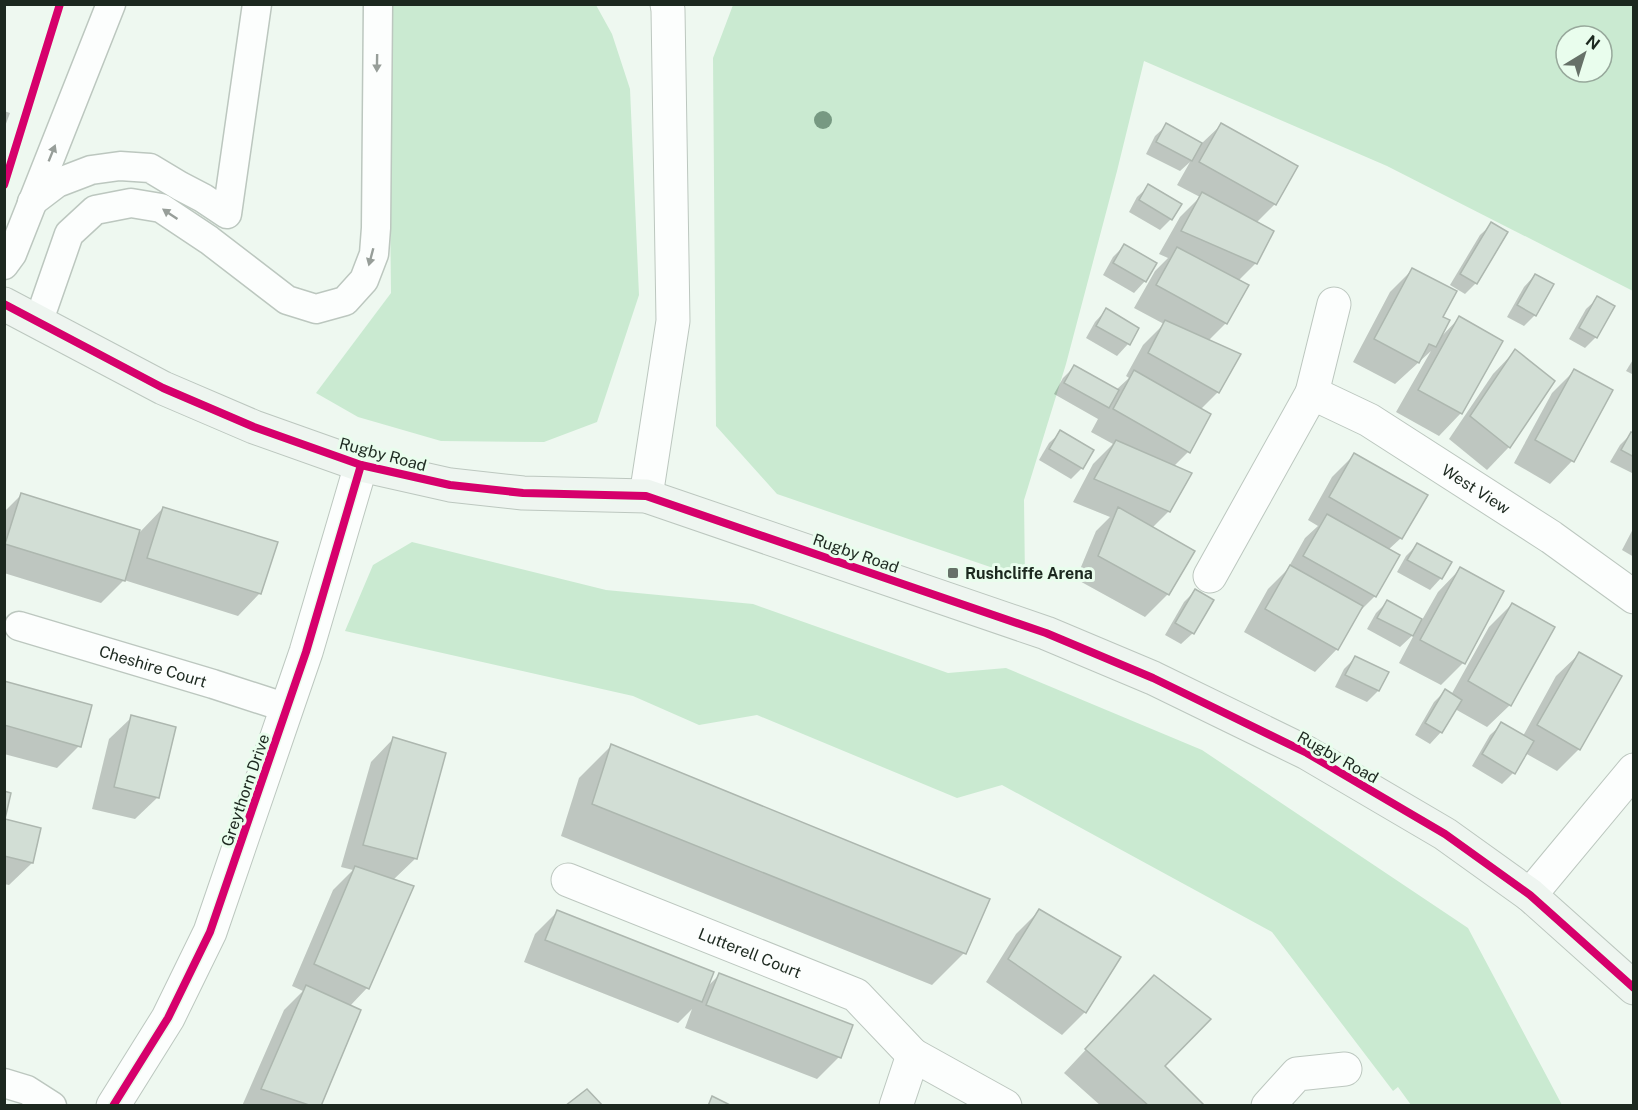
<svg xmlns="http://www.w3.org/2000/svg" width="1638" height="1110" viewBox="0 0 1638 1110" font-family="'Public Sans',sans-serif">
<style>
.green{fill:#caead1;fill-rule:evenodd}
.shadow{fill:#0003}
.building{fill:#d2ded5;stroke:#adb7af;stroke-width:1.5}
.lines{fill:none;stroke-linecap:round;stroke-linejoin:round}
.lane-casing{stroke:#bcc7bf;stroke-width:31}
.street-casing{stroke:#bcc7bf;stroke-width:35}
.secondary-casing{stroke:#bcc7bf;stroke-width:35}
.lane{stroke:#fcfefd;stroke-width:28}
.street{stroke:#fcfefd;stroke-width:33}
.secondary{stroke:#eef5f0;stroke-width:33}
.cycleway-casing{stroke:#e9fded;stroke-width:11}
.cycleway{stroke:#d6006c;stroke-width:8}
.tree{fill:#779982}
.oneway{fill:#979e99}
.poi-dot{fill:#667168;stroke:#e9fded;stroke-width:2}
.labels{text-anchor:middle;stroke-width:6;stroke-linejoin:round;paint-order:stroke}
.street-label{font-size:16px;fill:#1c281f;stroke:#e9fded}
.poi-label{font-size:16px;font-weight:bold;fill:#1c281f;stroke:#e9fded;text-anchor:start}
</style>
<rect width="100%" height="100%" fill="#eef8f0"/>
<g class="green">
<path d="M 392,5 L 596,5 L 612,34 L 630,89 L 639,295 L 597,422 L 544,442 L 441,441 L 358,417 L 316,393 L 391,293 L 389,115 Z"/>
<path d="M 733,5 L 1633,5 L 1633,291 L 1387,166 L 1144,61 L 1117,171 L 1066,364 L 1024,500 L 1025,579 L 777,494 L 716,426 L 713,58 ZM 1566,36 L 1602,36 L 1602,72 L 1566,72 Z"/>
<path d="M 412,542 L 606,590 L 753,604 L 948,673 L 1006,668 L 1202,750 L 1468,928 L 1562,1105 L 1411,1105 L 1398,1087 L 1393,1091 L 1272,932 L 1002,785 L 957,798 L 757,715 L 699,725 L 633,696 L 345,631 L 373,565 Z"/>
</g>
<g class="shadow">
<path d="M 4,111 L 10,113 L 4,129 Z"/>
<path d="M 1167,125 L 1201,144 L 1221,125 L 1275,204 L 1256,223 L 1256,263 L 1238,281 L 1226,323 L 1208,341 L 1218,392 L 1200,410 L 1188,452 L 1173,467 L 1169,511 L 1152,528 L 1168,594 L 1145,617 L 1076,579 L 1096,531 L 1110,517 L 1073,502 L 1093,464 L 1113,444 L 1091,432 L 1098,419 L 1054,394 L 1063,378 L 1074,367 L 1116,390 L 1129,378 L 1126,376 L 1143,345 L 1164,324 L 1134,308 L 1155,271 L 1168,258 L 1159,254 L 1180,217 L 1200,197 L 1177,185 L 1190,162 L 1180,171 L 1146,154 L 1155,136 Z"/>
<path d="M 1149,186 L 1171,219 L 1160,230 L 1129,212 L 1137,197 Z"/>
<path d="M 1492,224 L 1476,283 L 1465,294 L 1450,285 L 1480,235 Z"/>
<path d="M 1124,246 L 1145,281 L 1134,293 L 1103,275 L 1113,257 Z"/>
<path d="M 1412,270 L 1441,317 L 1440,338 L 1459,318 L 1461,413 L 1439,436 L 1396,412 L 1431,351 L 1395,384 L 1353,362 L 1390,292 Z"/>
<path d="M 1535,275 L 1535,315 L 1524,326 L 1507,317 L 1524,287 Z"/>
<path d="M 1598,298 L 1596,337 L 1585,348 L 1569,339 L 1586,309 Z"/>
<path d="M 1106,310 L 1137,329 L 1128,344 L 1117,356 L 1086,338 L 1095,322 Z"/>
<path d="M 1515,351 L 1553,382 L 1509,447 L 1487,470 L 1449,439 L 1493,374 Z"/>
<path d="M 1634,358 L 1634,375 L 1626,371 Z"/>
<path d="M 1574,371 L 1572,461 L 1550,484 L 1514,463 L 1552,393 Z"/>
<path d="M 1061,432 L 1082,468 L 1071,479 L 1039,460 L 1049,443 Z"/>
<path d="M 1631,434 L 1634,435 L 1634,474 L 1610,462 L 1620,445 Z"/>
<path d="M 1354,455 L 1401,538 L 1388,550 L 1398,556 L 1375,596 L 1356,615 L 1337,649 L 1315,672 L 1244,632 L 1268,589 L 1287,570 L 1305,538 L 1318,526 L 1308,520 L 1332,477 Z"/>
<path d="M 21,495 L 140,532 L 163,508 L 260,593 L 238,616 L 124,580 L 101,603 L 4,573 L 4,512 Z"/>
<path d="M 1634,527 L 1634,557 L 1622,550 Z"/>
<path d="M 1417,545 L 1441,578 L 1430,590 L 1397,572 L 1406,556 Z"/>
<path d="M 1460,569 L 1463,663 L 1441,685 L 1399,663 L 1415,633 L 1400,647 L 1367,629 L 1376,613 L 1387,602 L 1422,620 L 1438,592 Z"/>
<path d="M 1195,591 L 1193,633 L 1181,644 L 1165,635 L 1184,602 Z"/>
<path d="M 1512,604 L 1510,705 L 1487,727 L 1455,709 L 1441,732 L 1430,744 L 1415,735 L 1434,702 L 1445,691 L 1451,695 L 1489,627 Z"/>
<path d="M 1579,654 L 1579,749 L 1557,771 L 1525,753 L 1513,773 L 1502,784 L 1472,766 L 1490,735 L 1502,724 L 1523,736 L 1556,676 Z"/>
<path d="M 1355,658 L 1378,691 L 1367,702 L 1335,687 L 1344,669 Z"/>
<path d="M 4,682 L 79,746 L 57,768 L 4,754 Z"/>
<path d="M 132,717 L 158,797 L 135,819 L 92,809 L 109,739 Z"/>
<path d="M 393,739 L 416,858 L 393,880 L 367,988 L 349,1007 L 319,1106 L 242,1106 L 284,1010 L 303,991 L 292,986 L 333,890 L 353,870 L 341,867 L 371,762 Z"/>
<path d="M 611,746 L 964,953 L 932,985 L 561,836 L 579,778 Z"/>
<path d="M 4,820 L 32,863 L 9,885 L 4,884 Z"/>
<path d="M 1039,911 L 1085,1012 L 1062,1035 L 986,982 L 1016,934 Z"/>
<path d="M 557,912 L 705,989 L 719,975 L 839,1057 L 817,1079 L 685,1028 L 692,1009 L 678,1023 L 524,962 L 535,934 Z"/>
<path d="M 1154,977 L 1163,1066 L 1203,1106 L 1101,1106 L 1064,1073 Z"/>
</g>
<g class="building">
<path d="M 1166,123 L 1202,143 L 1192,161 L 1156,142 Z"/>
<path d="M 1221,123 L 1298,166 L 1276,205 L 1199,162 Z"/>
<path d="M 1148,184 L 1182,204 L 1172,220 L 1139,200 Z"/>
<path d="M 1202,192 L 1274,231 L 1257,264 L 1181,231 Z"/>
<path d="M 1491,222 L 1508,232 L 1477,284 L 1460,274 Z"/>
<path d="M 1124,244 L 1157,263 L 1146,282 L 1113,263 Z"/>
<path d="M 1177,247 L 1249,285 L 1227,324 L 1156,285 Z"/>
<path d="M 1412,268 L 1457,291 L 1443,317 L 1450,320 L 1436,347 L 1429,344 L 1419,363 L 1374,339 Z"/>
<path d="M 1535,274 L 1554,284 L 1536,316 L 1517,305 Z"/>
<path d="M 1597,296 L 1615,306 L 1597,338 L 1579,328 Z"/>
<path d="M 1106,308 L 1139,328 L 1130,345 L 1096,326 Z"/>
<path d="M 1459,316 L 1503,341 L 1462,414 L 1418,390 Z"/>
<path d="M 1165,320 L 1241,354 L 1219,393 L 1148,353 Z"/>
<path d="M 1515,349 L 1555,381 L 1510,448 L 1470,416 Z"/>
<path d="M 1074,365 L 1119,390 L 1109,408 L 1064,383 Z"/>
<path d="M 1574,369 L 1613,390 L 1574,462 L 1535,440 Z"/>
<path d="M 1134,370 L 1211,414 L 1190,453 L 1113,409 Z"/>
<path d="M 1060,430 L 1094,450 L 1083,469 L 1049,449 Z"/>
<path d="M 1631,432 L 1634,433 L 1634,457 L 1621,450 Z"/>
<path d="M 1116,440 L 1192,473 L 1170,512 L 1094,479 Z"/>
<path d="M 1354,453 L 1428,495 L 1402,539 L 1329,497 Z"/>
<path d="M 21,493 L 140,530 L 125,581 L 5,544 Z"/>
<path d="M 163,507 L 278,542 L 261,594 L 147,558 Z"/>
<path d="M 1118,507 L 1195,551 L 1169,595 L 1098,556 Z"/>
<path d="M 1327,514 L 1400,555 L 1376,597 L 1303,556 Z"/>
<path d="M 1417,543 L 1452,562 L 1442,579 L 1407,560 Z"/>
<path d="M 1290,565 L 1363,606 L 1338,650 L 1265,609 Z"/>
<path d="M 1460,567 L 1504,591 L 1465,664 L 1420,640 Z"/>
<path d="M 1195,589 L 1214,600 L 1194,634 L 1175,623 Z"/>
<path d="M 1387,600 L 1422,619 L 1413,636 L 1377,618 Z"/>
<path d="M 1512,603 L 1555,627 L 1511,706 L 1468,681 Z"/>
<path d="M 1579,652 L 1622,676 L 1580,750 L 1537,725 Z"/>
<path d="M 1355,656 L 1389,672 L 1379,691 L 1345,675 Z"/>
<path d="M 4,681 L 92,705 L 81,747 L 4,725 Z"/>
<path d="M 1445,689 L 1462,700 L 1442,733 L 1425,723 Z"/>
<path d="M 131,715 L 176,727 L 159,798 L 114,787 Z"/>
<path d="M 1501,722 L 1534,741 L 1515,774 L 1482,754 Z"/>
<path d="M 393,737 L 446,753 L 417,859 L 363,845 Z"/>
<path d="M 611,744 L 990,899 L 966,954 L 592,804 Z"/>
<path d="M 4,791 L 11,793 L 5,819 L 41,828 L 33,863 L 4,856 Z"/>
<path d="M 355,866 L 414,886 L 369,989 L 314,964 Z"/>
<path d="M 1039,909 L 1121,957 L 1086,1013 L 1008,959 Z"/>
<path d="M 557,910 L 714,972 L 702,1002 L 545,940 Z"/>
<path d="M 719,973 L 853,1025 L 841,1058 L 706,1005 Z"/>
<path d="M 1154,975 L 1211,1019 L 1165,1066 L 1205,1106 L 1149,1106 L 1085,1049 Z"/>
<path d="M 306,985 L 361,1010 L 321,1106 L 312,1106 L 261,1089 Z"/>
<path d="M 587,1089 L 603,1106 L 565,1106 Z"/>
<path d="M 712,1096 L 732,1106 L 708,1106 Z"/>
</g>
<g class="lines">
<g class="lane-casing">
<g id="lane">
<path d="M 32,202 L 57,183 L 91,170 L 120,166 L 150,168 L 180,186 L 203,198 L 227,214 L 257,4"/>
<path d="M 4,265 L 12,254 L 111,4"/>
<path d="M 38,323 L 69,234 L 95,210 L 131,203 L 161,208 L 209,240 L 287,300 L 316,309 L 345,301 L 364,280 L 374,254 L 376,228 L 378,4"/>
<path id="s1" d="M 19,626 L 213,684 L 287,708"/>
<path d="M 4,1083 L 27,1090 L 52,1106"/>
</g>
</g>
<g class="street-casing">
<g id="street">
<path d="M 1312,393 L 1334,304"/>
<path d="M 646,496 L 673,321 L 668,10 L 667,4"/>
<path id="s2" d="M 1210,576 L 1312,393 L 1369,420 L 1551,537 L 1634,597"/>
<path id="s3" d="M 568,880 L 856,995 L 913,1055"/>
<path d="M 1530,895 L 1634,770"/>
<path d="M 113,1106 L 168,1018 L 210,932 L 306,652 L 361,465"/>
<path d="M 896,1106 L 913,1055 L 1005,1106"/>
<path d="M 1268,1106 L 1297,1074 L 1345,1069"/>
</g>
</g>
<g class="secondary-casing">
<path id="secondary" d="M 4,304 L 163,388 L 254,427 L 361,465 L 450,485 L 523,493 L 646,496 L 1046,633 L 1153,678 L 1307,753 L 1445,834 L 1530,895 L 1634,988"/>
</g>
<use href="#lane" class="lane"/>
<use href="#street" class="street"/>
<use href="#secondary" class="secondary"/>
<g class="cycleway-casing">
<g id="cycleway">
<path d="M 4,185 L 60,4"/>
<path d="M 4,304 L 163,388 L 254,427 L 361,465 L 450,485 L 523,493 L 646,496 L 1046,633 L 1153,678 L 1307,753 L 1445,834 L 1530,895 L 1634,988"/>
<path d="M 113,1106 L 168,1018 L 210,932 L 306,652 L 361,465"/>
</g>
</g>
<use href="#cycleway" class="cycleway"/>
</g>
<circle class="tree" cx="823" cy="120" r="9"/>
<defs><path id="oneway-solid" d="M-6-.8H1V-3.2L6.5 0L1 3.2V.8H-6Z" transform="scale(1.5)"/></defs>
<g class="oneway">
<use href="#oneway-solid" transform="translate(377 63) rotate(91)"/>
<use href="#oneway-solid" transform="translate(52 153) rotate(-68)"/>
<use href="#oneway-solid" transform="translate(170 214) rotate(-146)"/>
<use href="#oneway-solid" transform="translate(371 257) rotate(105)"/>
</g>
<rect class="poi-dot" x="947" y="567" width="12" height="12" rx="3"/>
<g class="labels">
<g class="street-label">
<text transform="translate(383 454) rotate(15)" y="6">Rugby Road</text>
<text dy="6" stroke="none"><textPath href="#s2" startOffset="400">West View</textPath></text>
<text transform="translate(856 553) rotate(19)" y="6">Rugby Road</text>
<text dy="6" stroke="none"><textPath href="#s1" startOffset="140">Cheshire Court</textPath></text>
<text transform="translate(1338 757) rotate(29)" y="6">Rugby Road</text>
<text transform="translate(245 790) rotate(-71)" y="6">Greythorn Drive</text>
<text dy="6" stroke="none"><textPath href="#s3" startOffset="196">Lutterell Court</textPath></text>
</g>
<g class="poi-label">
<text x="965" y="579">Rushcliffe Arena</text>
</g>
</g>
<rect width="1638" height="1110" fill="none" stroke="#1c281f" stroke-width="12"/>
<g transform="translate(1584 54) rotate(38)"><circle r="28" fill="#e9fded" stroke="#97a89b" stroke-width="1.5"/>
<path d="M0-4.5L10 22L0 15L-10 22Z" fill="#667168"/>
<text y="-9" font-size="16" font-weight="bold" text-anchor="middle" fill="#1c281f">N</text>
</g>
</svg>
